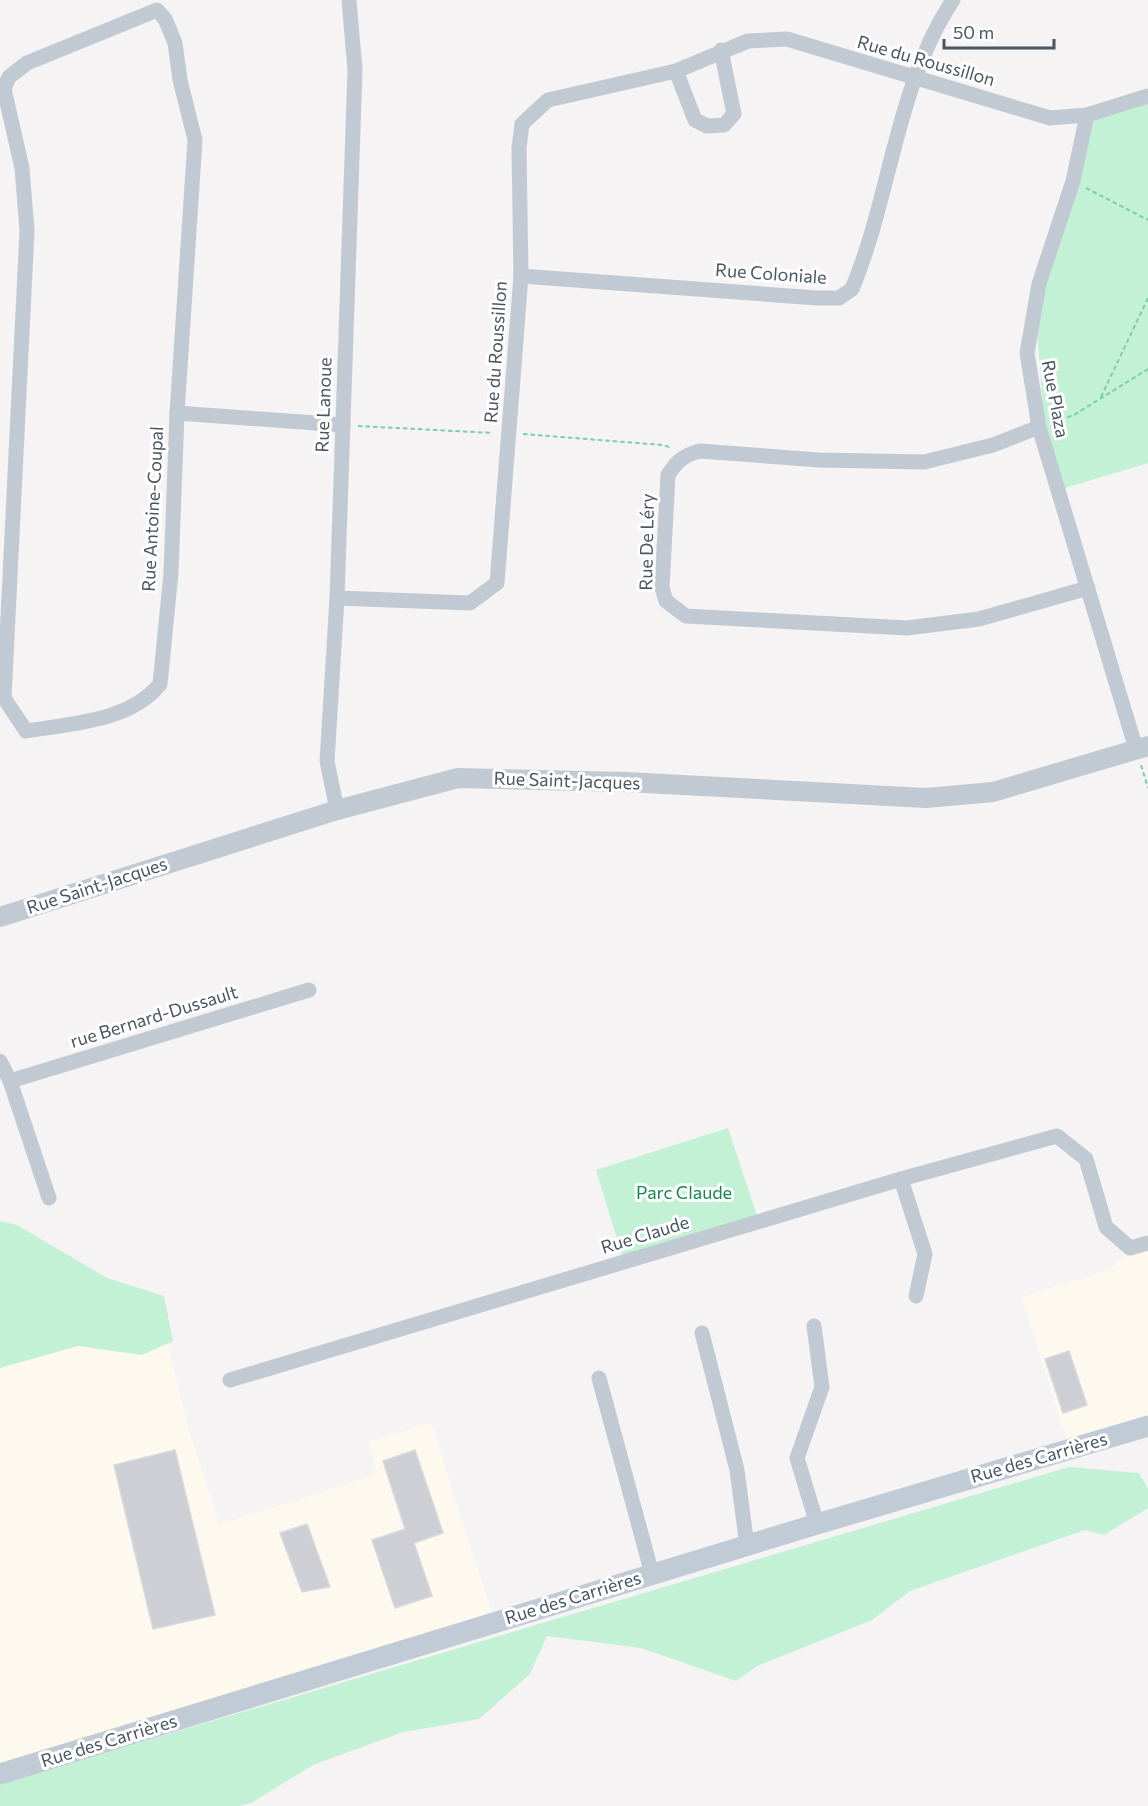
<svg xmlns="http://www.w3.org/2000/svg" width="1148" height="1806" viewBox="0 0 1148 1806" font-family="Commissioner,sans-serif">
<style>
.commercial{fill:#fdf9ef}
.green{fill:#c3f1d5}
.building{fill:#cdcfd5;stroke:#d7d9de;stroke-width:1.5}
.lines{fill:none;stroke-linecap:round;stroke-linejoin:round}
.path{stroke:#7ad0a6;stroke-width:2;stroke-dasharray:4.5 3;stroke-linecap:butt}
.minor{stroke:#c1cad2;stroke-width:15}
.tertiary{stroke:#c1cad2;stroke-width:20}
.secondary{stroke:#c1cbd6;stroke-width:21}
.labels{text-anchor:middle;stroke-width:6;stroke-linejoin:round;paint-order:stroke}
.street-label{font-size:18px;fill:#4a5661;stroke:#fff}
.park-label{font-size:18px;fill:#17864f;stroke:#fff}
</style>
<rect width="100%" height="100%" fill="#f5f3f3"/>
<g class="commercial">
<path d="M 1148,1243 L 1148,1420 L 1068,1443 L 1021,1297 L 1109,1270 L 1130,1248 Z"/>
<path d="M 158,1307 L 189,1430 L 219,1525 L 377,1474 L 369,1441 L 431,1423 L 495,1622 L 0,1772 L 0,1355 Z"/>
</g>
<g class="green">
<path d="M 1148,101 L 1148,463 L 1065,488 L 1044,420 L 1036,317 L 1089,120 Z"/>
<path d="M 728,1128 L 759,1222 L 624,1262 L 596,1170 Z"/>
<path d="M 0,1221 L 17,1225 L 107,1278 L 164,1296 L 173,1341 L 142,1355 L 78,1346 L 0,1368 Z"/>
<path d="M 1069,1467 L 1139,1473 L 1148,1489 L 1148,1508 L 1104,1535 L 1085,1530 L 910,1591 L 872,1620 L 757,1666 L 736,1681 L 641,1648 L 547,1636 L 530,1674 L 479,1719 L 403,1732 L 313,1765 L 251,1803 L 238,1806 L 0,1806 L 0,1784 Z"/>
</g>
<g class="building">
<path d="M 1069,1351 L 1087,1405 L 1063,1413 L 1045,1359 Z"/>
<path d="M 175,1450 L 215,1615 L 153,1629 L 114,1465 Z"/>
<path d="M 415,1450 L 443,1533 L 414,1543 L 432,1596 L 395,1608 L 372,1540 L 405,1529 L 383,1461 Z"/>
<path d="M 307,1524 L 330,1587 L 302,1592 L 280,1533 Z"/>
</g>
<g class="lines">
<g class="path">
<path d="M 1086,188 L 1148,220"/>
<path d="M 1101,397 L 1148,298"/>
<path d="M 1053,422 L 1074,415 L 1148,369"/>
<path d="M 358,426 L 493,433"/>
<path d="M 523,434 L 663,445 L 672,448"/>
<path d="M 1141,765 L 1148,788"/>
</g>
<g class="minor">
<path d="M 157,10 L 165,19 L 175,43 L 180,80 L 195,140 L 177,413 L 171,573 L 160,684 C 131,721 70,724 26,731 L 4,698 L 27,231 L 22,168 L 4,89 L 9,77 L 27,63 Z"/>
<path d="M 676,71 L 695,120 L 707,126 L 724,125 L 734,114 L 721,50"/>
<path d="M 1087,115 L 1073,181 L 1039,284 L 1027,353 L 1039,427 L 1136,749"/>
<path d="M 521,276 L 817,298 L 839,298 L 852,289 C 891,196 896,85 953,0"/>
<path d="M 177,413 L 343,425"/>
<path d="M 1039,427 L 993,445 L 924,462 L 819,460 L 700,451 C 684,455 677,461 668,475 L 662,588 L 666,601 L 686,616 L 907,628 L 979,619 L 1088,588"/>
<path d="M 337,598 L 470,603 L 497,583 L 521,276 L 519,148 L 522,124 L 548,100 L 676,71 L 748,41 L 787,39 L 1050,118 L 1087,115 L 1148,96"/>
<path d="M 337,810 L 327,761 L 337,598 L 355,70 L 349,0"/>
<path d="M 0,1061 L 10,1081 L 49,1198"/>
<path d="M 10,1081 L 309,990"/>
<path d="M 901,1179 L 925,1254 L 916,1296"/>
<path d="M 814,1326 L 822,1387 L 797,1458 L 817,1524"/>
<path d="M 702,1333 L 737,1470 L 747,1546"/>
<path d="M 599,1378 L 652,1574"/>
<path d="M 230,1380 L 901,1179 L 1057,1136 L 1086,1159 L 1106,1227 L 1130,1248 L 1148,1243"/>
</g>
<path class="tertiary" d="M 0,917 L 337,810 L 458,778 L 626,782 L 926,798 L 993,792 L 1148,746"/>
<path class="secondary" d="M 0,1774 L 817,1524 L 1148,1426"/>
</g>
<g class="labels">
<g class="street-label">
<text transform="translate(926 61) rotate(16)" y="6">Rue du Roussillon</text>
<text transform="translate(771 274) rotate(4)" y="6">Rue Coloniale</text>
<text transform="translate(496 352) rotate(-86)" y="6">Rue du Roussillon</text>
<text transform="translate(1055 399) rotate(79)" y="6">Rue Plaza</text>
<text transform="translate(324 405) rotate(-88)" y="6">Rue Lanoue</text>
<text transform="translate(153 509) rotate(-87)" y="6">Rue Antoine-Coupal</text>
<text transform="translate(647 542) rotate(-89)" y="6">Rue De Léry</text>
<text transform="translate(567 781) rotate(2)" y="6">Rue Saint-Jacques</text>
<text transform="translate(97 886) rotate(-18)" y="6">Rue Saint-Jacques</text>
<text transform="translate(154 1017) rotate(-17)" y="6">rue Bernard-Dussault</text>
<text transform="translate(645 1235) rotate(-17)" y="6">Rue Claude</text>
<text transform="translate(1039 1458) rotate(-16)" y="6">Rue des Carrières</text>
<text transform="translate(573 1598) rotate(-17)" y="6">Rue des Carrières</text>
<text transform="translate(109 1741) rotate(-17)" y="6">Rue des Carrières</text>
</g>
<g class="park-label">
<text x="684" y="1199">Parc Claude</text>
</g>
</g>
<path d="M944 39v9h110v-9" fill="none" stroke="#4a5661" stroke-width="3"/>
<text x="953" y="39" font-size="18" fill="#4a5661" stroke="#ffffff" stroke-width="4.5" paint-order="stroke">50 m</text>
</svg>
